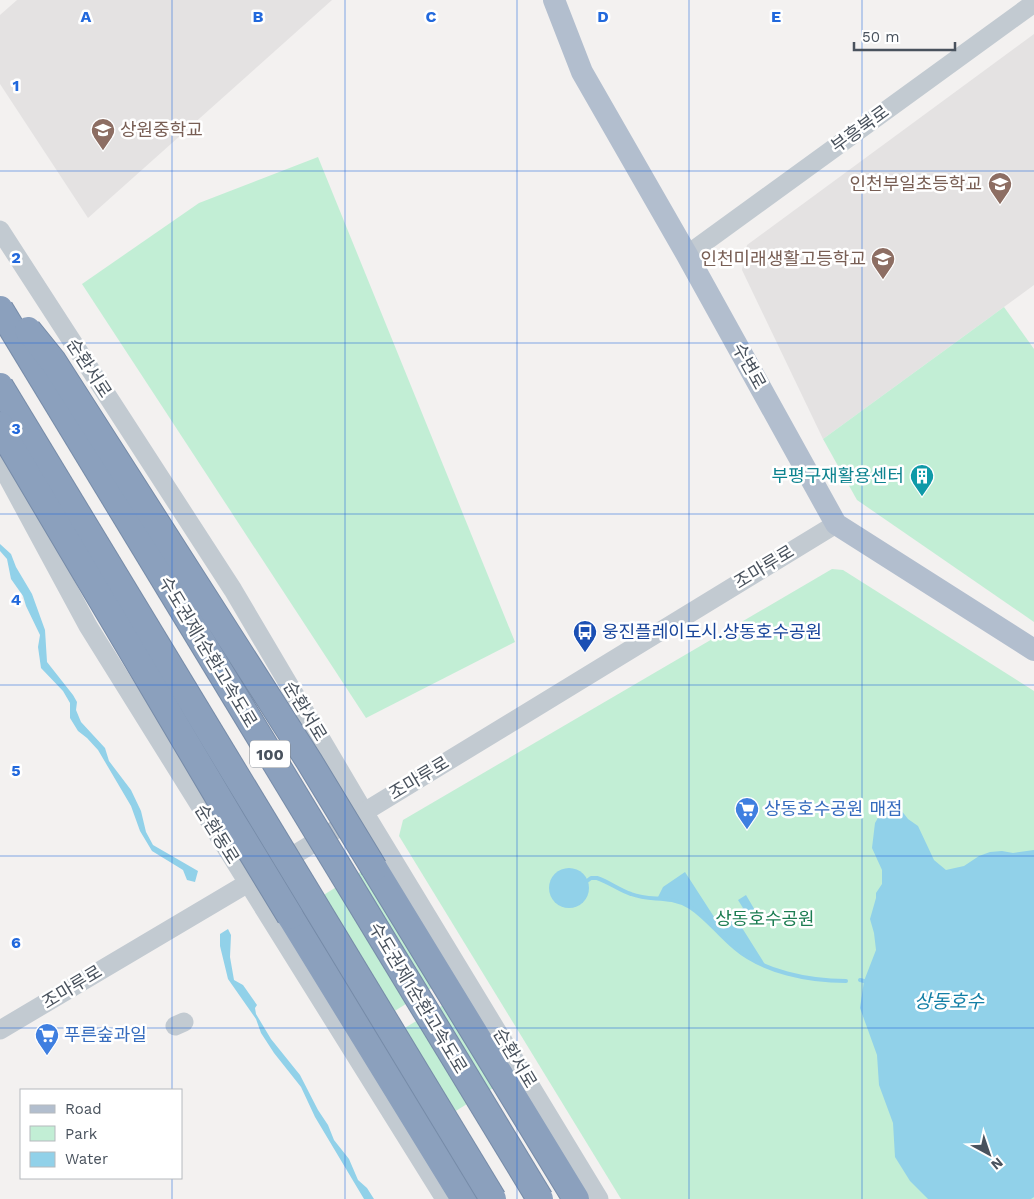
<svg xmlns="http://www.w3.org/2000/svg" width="1034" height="1199" viewBox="0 0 1034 1199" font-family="'Work Sans','Noto Sans KR',sans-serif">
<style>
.education{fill:#e4e2e2}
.green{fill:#c2eed5}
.water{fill:#91d1e9}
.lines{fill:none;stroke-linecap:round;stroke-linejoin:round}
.stream{stroke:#91d1e9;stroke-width:4}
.highway-casing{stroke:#768ba8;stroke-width:28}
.minor{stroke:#c2cad1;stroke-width:19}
.major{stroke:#b2bece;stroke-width:22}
.highway{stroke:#8ba0bd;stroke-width:26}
.highway-bridge-casing{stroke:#768ba8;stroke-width:28;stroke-linecap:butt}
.highway-bridge{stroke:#8ba0bd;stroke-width:26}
.grid{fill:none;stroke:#2168dc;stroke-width:1;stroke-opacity:0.55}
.labels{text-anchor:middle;stroke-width:5;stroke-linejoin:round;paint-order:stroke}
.shield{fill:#fff;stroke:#80868e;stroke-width:1}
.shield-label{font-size:16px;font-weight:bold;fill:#49525d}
.street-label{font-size:18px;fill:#49525d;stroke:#fff}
.education-label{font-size:18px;fill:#785e54;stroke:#fff;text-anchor:end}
.culture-label{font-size:18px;fill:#0d838f;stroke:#fff;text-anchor:end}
.transit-label{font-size:18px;fill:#164399;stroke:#fff;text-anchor:start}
.shop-label{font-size:18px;fill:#366cbe;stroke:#fff;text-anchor:start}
.park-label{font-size:18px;fill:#1c7d52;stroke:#fff}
.water-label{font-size:19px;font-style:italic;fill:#137fa6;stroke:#fff}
.grid-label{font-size:16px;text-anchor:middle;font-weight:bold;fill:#2168dc;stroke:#fff;stroke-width:5;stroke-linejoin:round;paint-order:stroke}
</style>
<rect width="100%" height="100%" fill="#f3f1f0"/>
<g class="education">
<path d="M 17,0 L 332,0 L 88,218 L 0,84 L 0,15 Z"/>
<path d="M 1034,34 L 1034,285 L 823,439 L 742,270 L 747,245 Z"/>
</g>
<g class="green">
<path d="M 318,157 L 515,642 L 366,718 L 82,284 L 199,203 Z"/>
<path d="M 1004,307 L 1034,349 L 1034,622 L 857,500 L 823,439 Z"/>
<path d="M 832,569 L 843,570 L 1034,691 L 1034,1199 L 621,1199 L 399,836 L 403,820 Z"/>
<path d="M 362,871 L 433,987 L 393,1012 L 322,896 Z"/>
<path d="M 443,1005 L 493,1088 L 454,1112 L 403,1029 Z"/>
</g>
<g class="water">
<path d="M 0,544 L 11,554 L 16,567 L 32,594 L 45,630 L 47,662 L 73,695 L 77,702 L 76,710 L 81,722 L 105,748 L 109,761 L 131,790 L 141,811 L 146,832 L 153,845 L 198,871 L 195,882 L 187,880 L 183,870 L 152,851 L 140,831 L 131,806 L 98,750 L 87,738 L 78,731 L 70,718 L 70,703 L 63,691 L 41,668 L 38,647 L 40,635 L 26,606 L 23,596 L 11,579 L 7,559 L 0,551 Z"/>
<path d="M 891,806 L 901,810 L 908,819 L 918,826 L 934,860 L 946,870 L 964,866 L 979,856 L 990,852 L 1002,851 L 1013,853 L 1034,850 L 1034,1197 L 1031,1199 L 928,1199 L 910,1181 L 895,1157 L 893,1123 L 879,1085 L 877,1055 L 860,1008 L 864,981 L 876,950 L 874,933 L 870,919 L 876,898 L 876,893 L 882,884 L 882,870 L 872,848 L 875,823 L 879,816 Z"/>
<circle cx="569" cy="888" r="20"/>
<path d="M 685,872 L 718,923 L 743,908 L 738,900 L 746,895 L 756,912 L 739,923 L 766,966 C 755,960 744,956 735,948 C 707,926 698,903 658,897 L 663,887 Z"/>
<path d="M 228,929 L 231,935 L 230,957 L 234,980 L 243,985 L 257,1005 L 255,1008 L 256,1014 L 271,1039 L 300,1075 L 318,1110 L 328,1125 L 334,1140 L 349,1159 L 358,1180 L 367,1188 L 374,1199 L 364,1199 L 315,1117 L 301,1087 L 274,1053 L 261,1033 L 256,1019 L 228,979 L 220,946 L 220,934 Z"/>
</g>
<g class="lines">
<g class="stream">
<path d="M 587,881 L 591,878 L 597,878 C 609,882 619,890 631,894 C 652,902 667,894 690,907 C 707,918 719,935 735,948 C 763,972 809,981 846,981"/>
<path d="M 860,980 L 864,981"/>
</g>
<g class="highway-casing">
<g id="highway">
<path d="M 374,868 L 576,1199"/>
<path d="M 290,916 L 464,1199"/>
</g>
</g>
<g class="minor">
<path d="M 0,230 L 233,590 L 364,812 L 599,1199"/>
<path d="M 687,255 L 1034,3"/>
<path d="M 0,463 L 88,626 L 445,1199"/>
<path d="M 175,1026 L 184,1022"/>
<path d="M 0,1030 L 248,883 L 836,524"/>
</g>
<path class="major" d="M 554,0 L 582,72 L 687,255 L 836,524 L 1034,650"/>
<use href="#highway" class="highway"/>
<g class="highway-bridge-casing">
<g id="highway-bridge">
<path d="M 0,309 L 540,1199"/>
<path d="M 28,330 L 53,361 L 309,761 L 374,868"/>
<path d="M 0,386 L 493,1199"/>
<path d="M 0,425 L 4,435 L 233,822 L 290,916"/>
</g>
</g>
<use href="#highway-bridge" class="highway-bridge"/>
</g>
<path class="grid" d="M 172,0 L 172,1090M 345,0 L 345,1199M 517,0 L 517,1199M 689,0 L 689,1199M 862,0 L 862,1199M 0,171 L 1034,171M 0,343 L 1034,343M 0,514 L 1034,514M 0,685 L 1034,685M 0,856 L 1034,856M 0,1028 L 1034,1028M 172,1178 L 172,1199"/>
<defs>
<g id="school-pin" transform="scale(1.25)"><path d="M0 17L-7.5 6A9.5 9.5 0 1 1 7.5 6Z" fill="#8d6e63" stroke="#fff"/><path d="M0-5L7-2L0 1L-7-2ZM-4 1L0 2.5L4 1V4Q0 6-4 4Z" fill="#fff"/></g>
<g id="building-pin" transform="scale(1.25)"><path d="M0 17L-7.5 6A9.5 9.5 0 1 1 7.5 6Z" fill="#0f9aa8" stroke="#fff"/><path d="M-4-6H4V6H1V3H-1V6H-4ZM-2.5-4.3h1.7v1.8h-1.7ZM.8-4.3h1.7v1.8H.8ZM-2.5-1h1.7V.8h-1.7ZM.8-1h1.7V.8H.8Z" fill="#fff"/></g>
<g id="bus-pin" transform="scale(1.25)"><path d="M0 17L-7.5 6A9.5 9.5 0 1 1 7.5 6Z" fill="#1a4fb4" stroke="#fff"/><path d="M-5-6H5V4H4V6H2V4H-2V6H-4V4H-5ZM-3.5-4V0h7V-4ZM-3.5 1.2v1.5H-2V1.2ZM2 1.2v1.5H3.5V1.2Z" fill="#fff"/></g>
<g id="supermarket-pin" transform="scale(1.25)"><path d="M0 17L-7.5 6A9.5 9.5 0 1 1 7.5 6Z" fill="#3f7fe0" stroke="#fff"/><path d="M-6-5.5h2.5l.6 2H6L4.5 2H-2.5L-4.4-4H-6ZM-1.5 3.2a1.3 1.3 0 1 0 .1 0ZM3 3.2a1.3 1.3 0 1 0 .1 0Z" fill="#fff"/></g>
</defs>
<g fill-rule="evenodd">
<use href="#school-pin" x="103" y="130"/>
<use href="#school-pin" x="1000" y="184"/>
<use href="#school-pin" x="883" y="259"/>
<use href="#building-pin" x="922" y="476"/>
<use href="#bus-pin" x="585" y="632"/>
<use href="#supermarket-pin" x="747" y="809"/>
<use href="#supermarket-pin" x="47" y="1035"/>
</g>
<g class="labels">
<rect class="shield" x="250" y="740.5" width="40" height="27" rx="4"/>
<g class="shield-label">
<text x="270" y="760">100</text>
</g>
<g class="street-label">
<text transform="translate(860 129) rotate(-36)" y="6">부흥북로</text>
<text transform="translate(749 366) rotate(61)" y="6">수변로</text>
<text transform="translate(89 368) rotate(57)" y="6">순환서로</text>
<text transform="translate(764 567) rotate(-31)" y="6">조마루로</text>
<text transform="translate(208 652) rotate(59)" y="6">수도권제1순환고속도로</text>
<text transform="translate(305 711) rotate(59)" y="6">순환서로</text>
<text transform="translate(419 778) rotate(-31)" y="6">조마루로</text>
<text transform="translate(217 834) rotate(58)" y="6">순환동로</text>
<text transform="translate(72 987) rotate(-31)" y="6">조마루로</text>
<text transform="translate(418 998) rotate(59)" y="6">수도권제1순환고속도로</text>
<text transform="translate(515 1058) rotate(59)" y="6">순환서로</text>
</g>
<g class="education-label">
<text x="120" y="136" text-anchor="start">상원중학교</text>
<text x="982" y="190">인천부일초등학교</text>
<text x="866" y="265">인천미래생활고등학교</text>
</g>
<g class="culture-label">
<text x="904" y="482">부평구재활용센터</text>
</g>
<g class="transit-label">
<text x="602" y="638">웅진플레이도시.상동호수공원</text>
</g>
<g class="shop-label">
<text x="764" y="815">상동호수공원 매점</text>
<text x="64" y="1041">푸른숲과일</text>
</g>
<g class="park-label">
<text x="765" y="925">상동호수공원</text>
</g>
<g class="water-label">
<text x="949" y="1008">상동호수</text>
</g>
</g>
<g class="grid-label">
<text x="86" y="22">A</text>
<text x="258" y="22">B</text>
<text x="431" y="22">C</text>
<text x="603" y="22">D</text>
<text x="776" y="22">E</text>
<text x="16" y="91">1</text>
<text x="16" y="263">2</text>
<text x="16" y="434">3</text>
<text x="16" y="605">4</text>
<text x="16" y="776">5</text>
<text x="16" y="948">6</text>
</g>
<rect x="20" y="1089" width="162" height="90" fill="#ffffff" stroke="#b6babe"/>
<rect x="30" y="1105" width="25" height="8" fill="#b2bece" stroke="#b6babe"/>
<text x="65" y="1114" font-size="15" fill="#49525d">Road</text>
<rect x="30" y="1126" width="25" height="15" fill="#c2eed5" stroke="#b6babe"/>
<text x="65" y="1139" font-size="15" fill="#49525d">Park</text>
<rect x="30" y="1152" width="25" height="15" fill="#91d1e9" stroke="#b6babe"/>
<text x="65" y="1164" font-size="15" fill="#49525d">Water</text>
<g transform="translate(989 1154) rotate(140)" stroke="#ffffff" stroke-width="4" paint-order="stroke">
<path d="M0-4L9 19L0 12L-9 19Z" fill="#49525d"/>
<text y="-8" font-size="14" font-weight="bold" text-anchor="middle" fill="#49525d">N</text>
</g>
<path d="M854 42v8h101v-8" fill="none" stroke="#49525d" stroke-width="2.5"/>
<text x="862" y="42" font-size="15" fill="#49525d" stroke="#ffffff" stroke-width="4" paint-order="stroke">50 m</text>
</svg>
